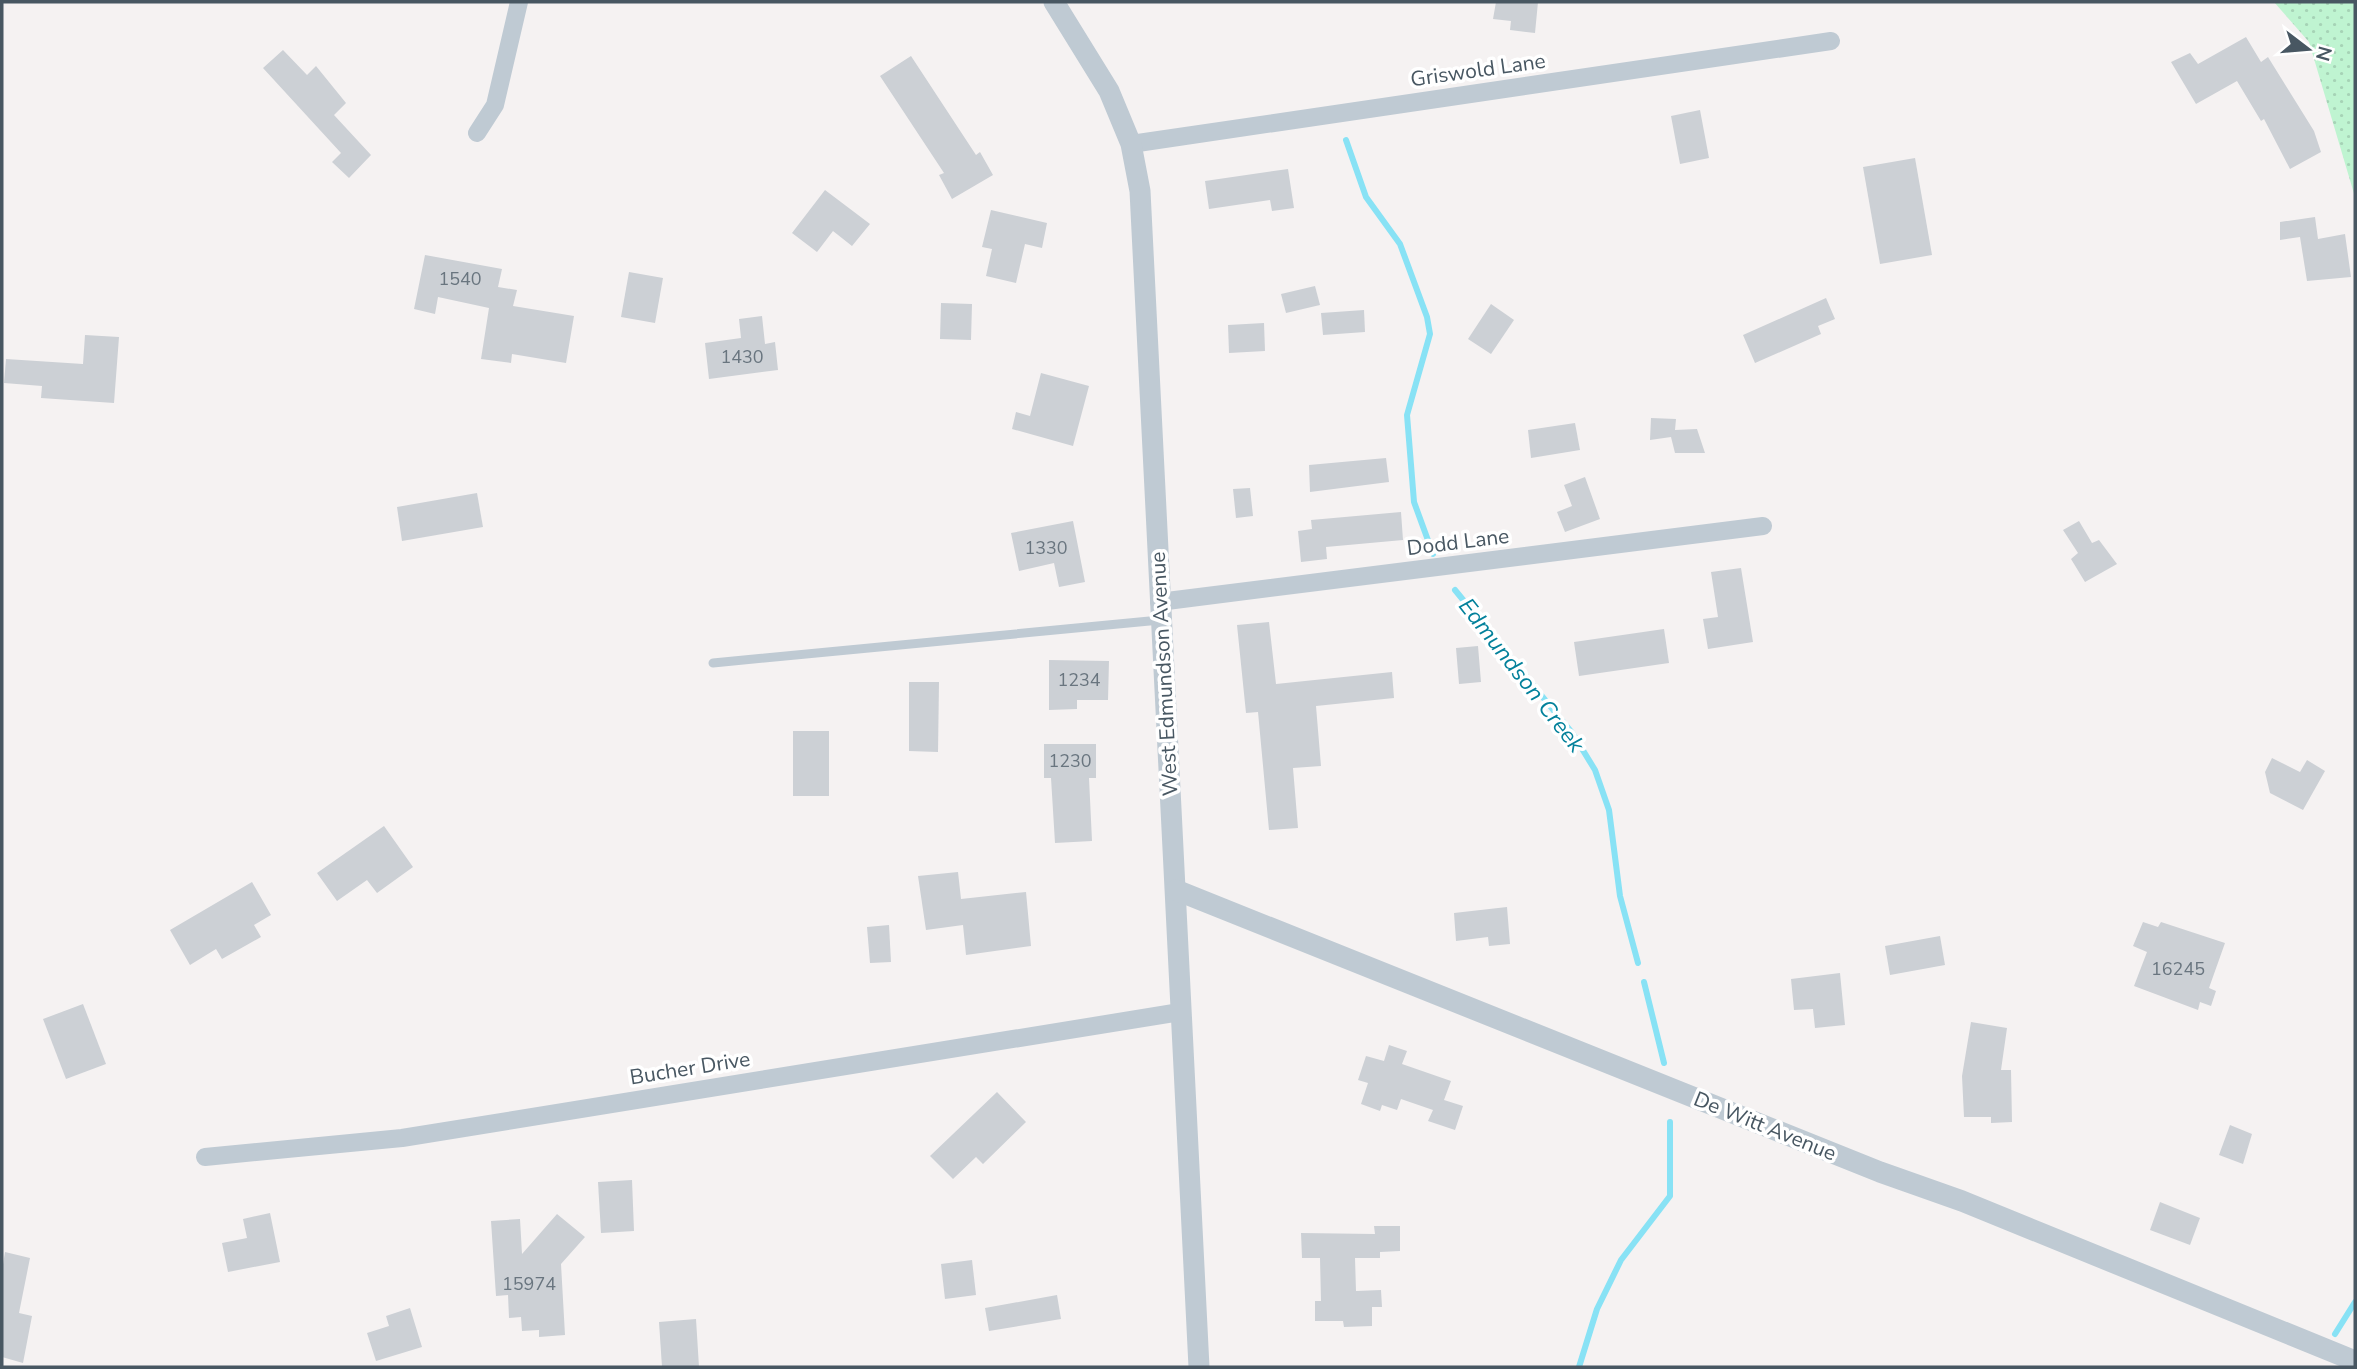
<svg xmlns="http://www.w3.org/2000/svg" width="2357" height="1369" viewBox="0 0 2357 1369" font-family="'Nunito Sans',sans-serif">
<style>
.grass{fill:url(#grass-dots)}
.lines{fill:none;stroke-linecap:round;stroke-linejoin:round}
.stream{stroke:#88e2f5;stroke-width:6}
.building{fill:#ccd0d5}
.service{stroke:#bfcad3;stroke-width:9}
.minor{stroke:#bfcad3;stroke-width:18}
.tertiary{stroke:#bfcad3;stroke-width:21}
.labels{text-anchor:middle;stroke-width:7;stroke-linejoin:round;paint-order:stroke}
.number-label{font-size:18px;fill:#69757f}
.street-label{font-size:21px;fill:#485762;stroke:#fff}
.water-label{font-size:23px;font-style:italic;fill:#03819b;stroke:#fff}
</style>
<defs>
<pattern id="grass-dots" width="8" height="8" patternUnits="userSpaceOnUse" patternTransform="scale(1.75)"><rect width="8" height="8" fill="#bff4d1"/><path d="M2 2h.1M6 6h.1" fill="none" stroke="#a6d3b6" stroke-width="1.8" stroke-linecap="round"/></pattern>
</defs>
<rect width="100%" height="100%" fill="#f5f2f2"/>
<path class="grass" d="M 2274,2 L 2355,2 L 2355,197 L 2309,42 Z"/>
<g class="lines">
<g class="stream">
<path d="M 1346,140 L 1366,197 L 1400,244 L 1427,317 L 1430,334 L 1407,415 L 1414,502 L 1433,554"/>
<path d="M 1455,590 L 1573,734 L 1595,770 L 1609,810 L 1620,896 L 1638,963"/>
<path d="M 1644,982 L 1664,1063"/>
<path d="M 2335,1334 L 2355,1302"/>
<path d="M 1579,1367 L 1597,1309 L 1621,1260 L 1670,1196 L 1670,1122"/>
</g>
</g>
<g class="building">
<path d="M 1496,2 L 1538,2 L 1535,33 L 1510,30 L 1511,21 L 1493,19 Z"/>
<path d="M 2246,37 L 2261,62 L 2268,57 L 2314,131 L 2321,152 L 2290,169 L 2264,119 L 2261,121 L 2237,81 L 2196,104 L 2171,62 L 2190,53 L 2198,64 Z"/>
<path d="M 283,50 L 307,75 L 316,66 L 346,103 L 334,115 L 371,155 L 349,178 L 332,162 L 341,153 L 263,68 Z"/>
<path d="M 911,56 L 976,155 L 980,152 L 993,175 L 952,199 L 939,175 L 944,173 L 880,76 Z"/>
<path d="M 1700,110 L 1709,158 L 1680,164 L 1671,116 Z"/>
<path d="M 1915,158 L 1932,255 L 1880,264 L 1863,167 Z"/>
<path d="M 1288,169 L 1294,208 L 1272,211 L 1270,200 L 1209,209 L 1205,181 Z"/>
<path d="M 825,190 L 870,224 L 852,246 L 833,231 L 817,252 L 792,233 Z"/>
<path d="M 991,210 L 1047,223 L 1042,248 L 1025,244 L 1016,283 L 986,276 L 992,249 L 982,247 Z"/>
<path d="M 2315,217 L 2318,239 L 2345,234 L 2351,277 L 2307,281 L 2300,237 L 2280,240 L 2280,222 Z"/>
<path d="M 425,255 L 502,269 L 498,287 L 517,290 L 513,306 L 574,316 L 566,363 L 512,354 L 511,363 L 481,359 L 489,308 L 438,297 L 435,314 L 414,309 Z"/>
<path d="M 629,272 L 663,278 L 655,323 L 621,317 Z"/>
<path d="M 1315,286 L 1320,305 L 1286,313 L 1281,294 Z"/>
<path d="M 1826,298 L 1835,319 L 1818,326 L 1821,334 L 1755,363 L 1743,335 Z"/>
<path d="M 941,303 L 972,304 L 971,340 L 940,339 Z"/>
<path d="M 1491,304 L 1514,320 L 1491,354 L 1468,339 Z"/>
<path d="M 1364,310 L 1365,332 L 1323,335 L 1321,313 Z"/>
<path d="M 762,316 L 765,344 L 775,342 L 778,370 L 709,379 L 705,343 L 741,338 L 739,319 Z"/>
<path d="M 1264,323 L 1265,351 L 1229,353 L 1228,325 Z"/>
<path d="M 85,335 L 119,337 L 114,403 L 41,398 L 42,386 L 4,383 L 6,359 L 83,364 Z"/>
<path d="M 1041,373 L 1089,386 L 1073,446 L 1012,429 L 1016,412 L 1030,416 Z"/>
<path d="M 1651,418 L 1676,419 L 1675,430 L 1697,429 L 1705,453 L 1675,453 L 1671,437 L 1650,440 Z"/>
<path d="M 1575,423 L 1580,450 L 1531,458 L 1528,430 Z"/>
<path d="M 1386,458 L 1389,482 L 1310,492 L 1309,465 Z"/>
<path d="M 1585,477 L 1600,519 L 1565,532 L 1557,512 L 1572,506 L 1564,485 Z"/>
<path d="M 1250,488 L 1253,516 L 1236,518 L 1233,489 Z"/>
<path d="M 477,493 L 483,527 L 402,541 L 397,507 Z"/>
<path d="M 1401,512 L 1403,540 L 1326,547 L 1327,559 L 1301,562 L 1298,531 L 1312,529 L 1311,520 Z"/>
<path d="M 1073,521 L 1085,582 L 1059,587 L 1054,563 L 1019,571 L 1011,533 Z"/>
<path d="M 2079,521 L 2092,543 L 2099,540 L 2117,564 L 2085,582 L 2071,559 L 2078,553 L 2063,530 Z"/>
<path d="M 1741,568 L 1753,642 L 1708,649 L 1703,619 L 1718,617 L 1711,572 Z"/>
<path d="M 1269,622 L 1276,684 L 1392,672 L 1394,698 L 1316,706 L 1321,766 L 1293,768 L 1298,828 L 1269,830 L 1258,712 L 1246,713 L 1237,625 Z"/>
<path d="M 1664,629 L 1669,663 L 1579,676 L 1574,642 Z"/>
<path d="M 1478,646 L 1481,682 L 1459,684 L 1456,648 Z"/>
<path d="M 1049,660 L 1109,661 L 1108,700 L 1077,700 L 1077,709 L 1049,710 Z"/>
<path d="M 909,682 L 939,682 L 938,752 L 909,751 Z"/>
<rect x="793" y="731" width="36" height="65"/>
<path d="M 1044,744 L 1096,744 L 1096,778 L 1089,778 L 1092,841 L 1055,843 L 1051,778 L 1044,778 Z"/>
<path d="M 2272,758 L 2300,772 L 2307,760 L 2325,771 L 2303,810 L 2270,793 L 2265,772 Z"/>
<path d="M 384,826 L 413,867 L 377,893 L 367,880 L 337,901 L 317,873 Z"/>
<path d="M 958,872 L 961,899 L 1026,892 L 1031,946 L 966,955 L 963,925 L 926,930 L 918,876 Z"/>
<path d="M 252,882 L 271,915 L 254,925 L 261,937 L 222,959 L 216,949 L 190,965 L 170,930 Z"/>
<path d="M 1507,907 L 1510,944 L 1489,946 L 1488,937 L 1456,941 L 1454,913 Z"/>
<path d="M 2143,922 L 2158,927 L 2161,922 L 2225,943 L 2209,988 L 2216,991 L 2211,1006 L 2200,1002 L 2198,1010 L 2134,986 L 2147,952 L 2133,946 Z"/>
<path d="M 889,925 L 891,962 L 870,963 L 867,927 Z"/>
<path d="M 1940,936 L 1945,965 L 1890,975 L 1885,946 Z"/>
<path d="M 1840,973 L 1845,1025 L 1815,1028 L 1813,1009 L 1794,1010 L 1791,979 Z"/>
<path d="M 83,1004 L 106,1064 L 66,1079 L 43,1019 Z"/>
<path d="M 1971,1022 L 2007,1028 L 2001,1070 L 2011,1070 L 2012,1122 L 1991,1123 L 1991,1117 L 1964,1117 L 1962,1076 Z"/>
<path d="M 1389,1045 L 1407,1051 L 1402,1064 L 1451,1081 L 1444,1100 L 1463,1106 L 1455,1130 L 1428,1121 L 1433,1110 L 1401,1099 L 1397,1110 L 1382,1105 L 1380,1111 L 1361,1104 L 1368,1083 L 1358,1080 L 1366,1056 L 1384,1061 Z"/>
<path d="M 997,1092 L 1026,1122 L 983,1164 L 976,1157 L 953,1179 L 930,1156 Z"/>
<path d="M 2230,1125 L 2252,1134 L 2243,1164 L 2219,1155 Z"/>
<path d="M 632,1180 L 634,1231 L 601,1233 L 598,1182 Z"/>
<path d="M 2160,1202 L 2200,1218 L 2190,1245 L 2150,1230 Z"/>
<path d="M 270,1213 L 280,1262 L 228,1272 L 222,1243 L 247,1238 L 243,1219 Z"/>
<path d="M 557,1214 L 585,1237 L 561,1264 L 565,1335 L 539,1337 L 539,1330 L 522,1331 L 521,1317 L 509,1318 L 508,1295 L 496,1296 L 491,1221 L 520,1219 L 522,1254 Z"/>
<path d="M 1374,1226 L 1400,1226 L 1400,1251 L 1380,1252 L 1380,1258 L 1355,1258 L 1356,1291 L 1381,1290 L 1382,1307 L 1372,1307 L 1372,1326 L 1344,1327 L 1343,1321 L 1315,1321 L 1315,1301 L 1321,1301 L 1320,1258 L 1302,1258 L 1301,1233 L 1375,1234 Z"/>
<path d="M 5,1252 L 30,1258 L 19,1313 L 32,1316 L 23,1363 L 2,1357 L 2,1271 Z"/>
<path d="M 972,1260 L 976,1295 L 945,1299 L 941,1264 Z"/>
<path d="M 1057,1295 L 1061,1319 L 989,1331 L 985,1308 Z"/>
<path d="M 410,1308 L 422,1347 L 376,1361 L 367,1333 L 389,1326 L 386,1316 Z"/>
<path d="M 696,1319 L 699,1367 L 662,1367 L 659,1322 Z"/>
</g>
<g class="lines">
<path class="service" d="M 713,663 L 1160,620"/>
<g class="minor">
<path d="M 477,133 L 495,105 L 519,2"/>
<path d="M 1131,144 L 1831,41"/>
<path d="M 1159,602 L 1763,526"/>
<path d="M 205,1157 L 402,1138 L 1180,1012"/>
</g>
<g class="tertiary">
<path d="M 1054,2 L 1109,91 L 1131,144 L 1140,191 L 1199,1367"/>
<path d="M 1176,890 L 1880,1172 L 1962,1201 L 2355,1361"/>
</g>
</g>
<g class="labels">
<g class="number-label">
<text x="460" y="285">1540</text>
<text x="742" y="363">1430</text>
<text x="1046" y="554">1330</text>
<text x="1079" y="686">1234</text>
<text x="1070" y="767">1230</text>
<text x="2178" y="975">16245</text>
<text x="529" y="1290">15974</text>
</g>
<g class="street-label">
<text transform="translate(1478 70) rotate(-8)" y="7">Griswold Lane</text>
<text transform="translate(1458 542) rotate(-7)" y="7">Dodd Lane</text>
<text transform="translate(1164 674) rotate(-93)" y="7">West Edmundson Avenue</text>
<text transform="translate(690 1068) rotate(-9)" y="7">Bucher Drive</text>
<text transform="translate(1765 1126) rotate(22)" y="7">De Witt Avenue</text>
</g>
<g class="water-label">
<text transform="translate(1522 675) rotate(52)" y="8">Edmundson Creek</text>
</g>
</g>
<rect width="2357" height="1369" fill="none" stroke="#485762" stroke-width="7"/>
<g transform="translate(2308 49) rotate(106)" stroke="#ffffff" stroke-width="5" paint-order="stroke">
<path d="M0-5L12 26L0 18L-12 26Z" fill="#485762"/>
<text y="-10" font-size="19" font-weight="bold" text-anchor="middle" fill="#485762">N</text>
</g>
</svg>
